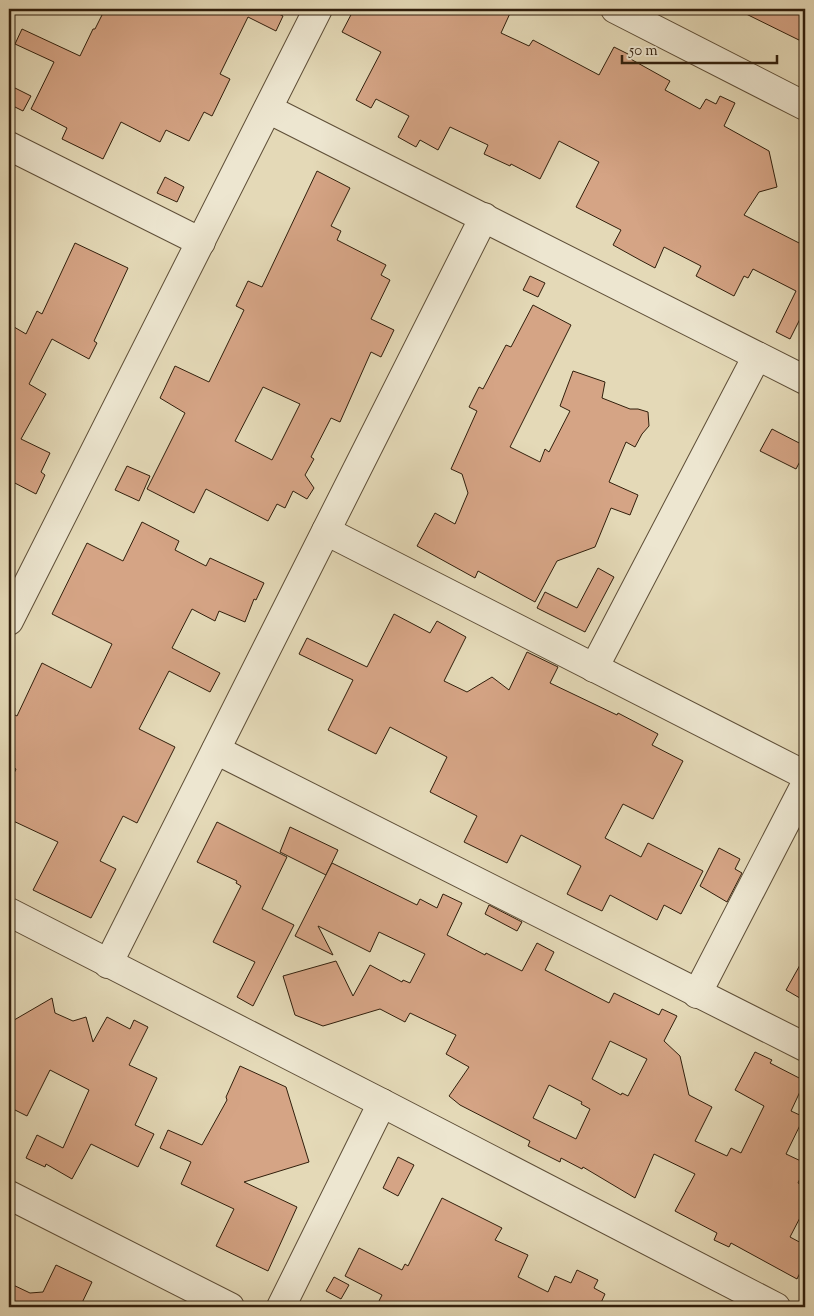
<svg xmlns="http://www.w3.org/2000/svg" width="814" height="1316" viewBox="0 0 814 1316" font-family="'Sorts Mill Goudy',serif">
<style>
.building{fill:#d5a485;stroke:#311f0c;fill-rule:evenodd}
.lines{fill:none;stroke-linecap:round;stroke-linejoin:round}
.minor-casing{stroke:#5e4e37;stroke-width:30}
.minor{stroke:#ede6d0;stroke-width:28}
</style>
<rect width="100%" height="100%" fill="#e4d9b7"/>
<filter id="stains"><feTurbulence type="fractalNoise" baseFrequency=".004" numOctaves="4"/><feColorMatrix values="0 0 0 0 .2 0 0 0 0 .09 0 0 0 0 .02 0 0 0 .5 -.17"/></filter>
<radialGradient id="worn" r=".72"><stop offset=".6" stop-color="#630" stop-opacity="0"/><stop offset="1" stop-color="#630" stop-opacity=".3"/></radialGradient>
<g class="building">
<path d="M 105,9 L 269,9 L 283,16 L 276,31 L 248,17 L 220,74 L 230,79 L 212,116 L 204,112 L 189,141 L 166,130 L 160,142 L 121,122 L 103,159 L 62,139 L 67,128 L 31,109 L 54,62 L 15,44 L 22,29 L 80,56 L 93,29 L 95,29 Z"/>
<path d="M 354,9 L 512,9 L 501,33 L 529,46 L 533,40 L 599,75 L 614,47 L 628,54 L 627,57 L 670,81 L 665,90 L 700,109 L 706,99 L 716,104 L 720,96 L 735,103 L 724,126 L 769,151 L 777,187 L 759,192 L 744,215 L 805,246 L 805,309 L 790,339 L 776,332 L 796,291 L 753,269 L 748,278 L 744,276 L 734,296 L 696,276 L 701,266 L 664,247 L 655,268 L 640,260 L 613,245 L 621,230 L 576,207 L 599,162 L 559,141 L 540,179 L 511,164 L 510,166 L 484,154 L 488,145 L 450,127 L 438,150 L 420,140 L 416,147 L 398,137 L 409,116 L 376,99 L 371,108 L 356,100 L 381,52 L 342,32 Z"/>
<path d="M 736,9 L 805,9 L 805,43 Z"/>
<path d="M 9,85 L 31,96 L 23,111 L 9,104 Z"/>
<path d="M 317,171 L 350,188 L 331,226 L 341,231 L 337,240 L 386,265 L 381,275 L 390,280 L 371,319 L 394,330 L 381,357 L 371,352 L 340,422 L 331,418 L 311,457 L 314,459 L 305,475 L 314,488 L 307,499 L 293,491 L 285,508 L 277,504 L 268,521 L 206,489 L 194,513 L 147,489 L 185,413 L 160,398 L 175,366 L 209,382 L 244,310 L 236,306 L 248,281 L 262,287 ZM 263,387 L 300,404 L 272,460 L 235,441 Z"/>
<path d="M 165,177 L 184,187 L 177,202 L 157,193 Z"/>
<path d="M 75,243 L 128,268 L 94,341 L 97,343 L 89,359 L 52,339 L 29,384 L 46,394 L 21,439 L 50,453 L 41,472 L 45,475 L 36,494 L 9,480 L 9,324 L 26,334 L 37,311 L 42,314 Z"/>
<path d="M 530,276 L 545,283 L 538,297 L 523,290 Z"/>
<path d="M 533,305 L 571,325 L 510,447 L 540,462 L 545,449 L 549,452 L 570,411 L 560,406 L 573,371 L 605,382 L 602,398 L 630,409 L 638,409 L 648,412 L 649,426 L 642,434 L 635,447 L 626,442 L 609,482 L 638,495 L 630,515 L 611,508 L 595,547 L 557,561 L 535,602 L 478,571 L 475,578 L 417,546 L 435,513 L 455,524 L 468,493 L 462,474 L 451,469 L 477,411 L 469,407 L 479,387 L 483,389 L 506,345 L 511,347 Z"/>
<path d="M 772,429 L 805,446 L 805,452 L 796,469 L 760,451 Z"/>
<path d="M 127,466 L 150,476 L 139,501 L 115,490 Z"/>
<path d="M 142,522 L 179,541 L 175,550 L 206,566 L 210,558 L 264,583 L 256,600 L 254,599 L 245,622 L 219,611 L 215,621 L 192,609 L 172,648 L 220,673 L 210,692 L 169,671 L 139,729 L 175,747 L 137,823 L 123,816 L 100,861 L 116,869 L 91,918 L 33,890 L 58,842 L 9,819 L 9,784 L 16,769 L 9,765 L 9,712 L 17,716 L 42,663 L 91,688 L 112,644 L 52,614 L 87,543 L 123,561 Z"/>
<path d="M 598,568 L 614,577 L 585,632 L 537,608 L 545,592 L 577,608 Z"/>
<path d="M 394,614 L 430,633 L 437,621 L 466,637 L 444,681 L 467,692 L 492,677 L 509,690 L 527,652 L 558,667 L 550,683 L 617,715 L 618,713 L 658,734 L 652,745 L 683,761 L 653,819 L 623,804 L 605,838 L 641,857 L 648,843 L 703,871 L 681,914 L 664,905 L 657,920 L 610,895 L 602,911 L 583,902 L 567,894 L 581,866 L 521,835 L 507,863 L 464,842 L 477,816 L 430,792 L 447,757 L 390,727 L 376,754 L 328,730 L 353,680 L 299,654 L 307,638 L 367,667 Z"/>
<path d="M 217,822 L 287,857 L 262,909 L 294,925 L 253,1006 L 237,997 L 255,962 L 213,942 L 241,886 L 236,883 L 237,881 L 197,862 Z"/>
<path d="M 290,827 L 338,850 L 326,875 L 280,852 Z"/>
<path d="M 719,848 L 740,859 L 735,869 L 742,873 L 727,902 L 700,886 Z"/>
<path d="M 332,863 L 417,905 L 420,899 L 437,908 L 443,894 L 462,903 L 447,935 L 485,955 L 486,953 L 522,971 L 537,943 L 554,952 L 545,970 L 609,1003 L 614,993 L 659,1015 L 662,1009 L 677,1016 L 664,1041 L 680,1056 L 689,1095 L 712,1107 L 695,1141 L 727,1156 L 731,1148 L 741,1153 L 764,1106 L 735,1090 L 755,1052 L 772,1060 L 770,1063 L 805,1081 L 791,1111 L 804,1117 L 786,1154 L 805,1163 L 805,1168 L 798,1183 L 805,1187 L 805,1208 L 790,1237 L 805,1245 L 805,1263 L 797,1279 L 731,1243 L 729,1247 L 714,1240 L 717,1233 L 675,1211 L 695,1174 L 654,1154 L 635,1198 L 583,1167 L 582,1169 L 561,1158 L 560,1162 L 528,1146 L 530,1141 L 460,1105 L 449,1096 L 469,1067 L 446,1054 L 456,1035 L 410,1013 L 405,1022 L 380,1009 L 323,1026 L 295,1015 L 283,976 L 336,961 L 353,996 L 370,965 L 402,982 L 403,980 L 410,983 L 425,954 L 379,932 L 370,952 L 318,926 L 333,955 L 295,936 ZM 610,1041 L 647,1059 L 628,1096 L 622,1093 L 621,1095 L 592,1079 ZM 549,1085 L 582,1102 L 581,1104 L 590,1109 L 576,1139 L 533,1118 Z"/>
<path d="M 489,905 L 522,922 L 517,931 L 485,914 Z"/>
<path d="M 805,956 L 805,1001 L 786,990 Z"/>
<path d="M 52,998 L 55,1013 L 73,1021 L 86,1017 L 93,1042 L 107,1017 L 130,1029 L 134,1020 L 148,1027 L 129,1065 L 157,1078 L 135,1125 L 154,1134 L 138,1167 L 91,1144 L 72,1179 L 46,1164 L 45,1167 L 26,1158 L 37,1135 L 63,1148 L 89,1090 L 50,1070 L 27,1116 L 9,1107 L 9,1023 Z"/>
<path d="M 240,1066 L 286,1087 L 309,1162 L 244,1182 L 297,1207 L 268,1271 L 216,1246 L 234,1209 L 181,1184 L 191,1162 L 160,1148 L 168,1130 L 202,1145 L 227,1100 L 226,1097 Z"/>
<path d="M 398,1157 L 414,1165 L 398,1196 L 383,1188 Z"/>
<path d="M 442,1198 L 502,1228 L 495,1240 L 528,1255 L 518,1277 L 548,1292 L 555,1276 L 571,1283 L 577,1270 L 598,1280 L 594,1288 L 605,1294 L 599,1307 L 376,1307 L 382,1295 L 345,1276 L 359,1248 L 402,1270 L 405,1264 L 408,1266 Z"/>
<path d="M 56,1265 L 92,1282 L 80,1307 L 9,1307 L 9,1283 L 30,1293 L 43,1292 Z"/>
<path d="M 334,1277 L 349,1285 L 341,1299 L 326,1291 Z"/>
</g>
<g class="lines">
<g class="minor-casing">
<g id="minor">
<path d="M 615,9 L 805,106"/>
<path d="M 268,109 L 805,380"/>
<path d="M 9,146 L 201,242"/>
<path d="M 326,531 L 805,775"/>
<path d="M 9,621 L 318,9"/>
<path d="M 594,668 L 757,356"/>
<path d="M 216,750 L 805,1047"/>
<path d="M 9,912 L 382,1103 L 776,1307"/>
<path d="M 108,964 L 484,217"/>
<path d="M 697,994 L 805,785"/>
<path d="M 9,1195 L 230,1307"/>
<path d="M 281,1307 L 382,1103"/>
</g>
</g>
<use href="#minor" class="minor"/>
</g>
<rect width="814" height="1316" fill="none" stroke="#e4d9b7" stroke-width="30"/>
<rect x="10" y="10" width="794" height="1296" fill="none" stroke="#311f0c" stroke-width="2.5"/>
<rect x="15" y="15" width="784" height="1286" fill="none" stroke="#311f0c"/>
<path d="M622 55v8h155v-8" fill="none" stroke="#311f0c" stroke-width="2.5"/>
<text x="629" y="55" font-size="15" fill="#311f0c" stroke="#ede6d0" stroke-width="4" paint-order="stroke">50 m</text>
<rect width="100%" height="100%" filter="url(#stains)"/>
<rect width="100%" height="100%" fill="url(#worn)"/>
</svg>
